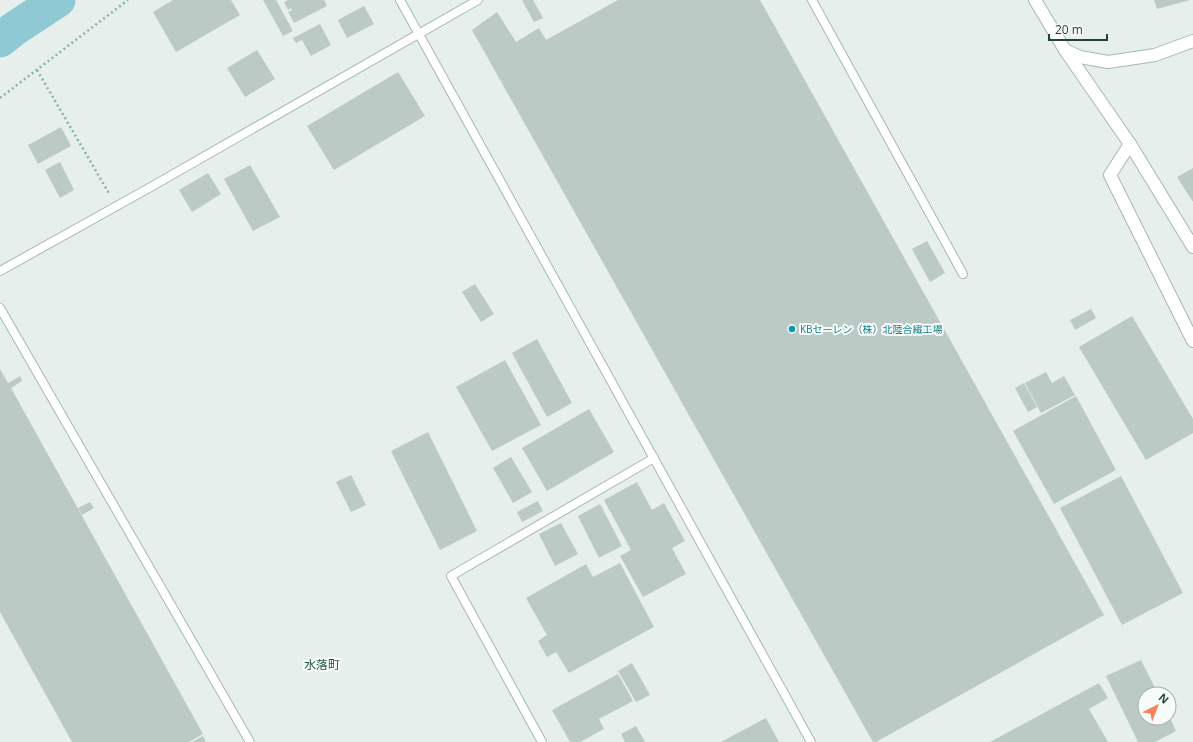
<svg xmlns="http://www.w3.org/2000/svg" width="1193" height="742" viewBox="0 0 1193 742" font-family="'Open Sans','Noto Sans JP',sans-serif">
<style>
.lines{fill:none;stroke-linecap:round;stroke-linejoin:round}
.river{stroke:#8ec9d4;stroke-width:35}
.building{fill:#bbcac4}
.lane-casing{stroke:#a8b8b2;stroke-width:10}
.street-casing{stroke:#a8b8b2;stroke-width:14}
.secondary-casing{stroke:#a4bbb3;stroke-width:14}
.path{stroke:#86b3a5;stroke-width:2.5;stroke-dasharray:2 3;stroke-linecap:butt}
.lane{stroke:#fff;stroke-width:8}
.street{stroke:#fff;stroke-width:12}
.secondary{stroke:#fff;stroke-width:12}
.culture-dot{fill:#0f9aa8;stroke:#f7fbf9;stroke-width:1.5}
.labels{text-anchor:middle;stroke-width:4;stroke-linejoin:round;paint-order:stroke}
.culture-label{font-size:10px;fill:#0d838f;stroke:#f7fbf9;text-anchor:start}
.quarter-label{font-size:12px;fill:#1f5548;stroke:#f7fbf9}
</style>
<rect width="100%" height="100%" fill="#e6efeb"/>
<g class="lines">
<path class="river" d="M 0,40 L 14,29 L 58,0"/>
</g>
<g class="building">
<path d="M 173,0 L 231,0 L 240,15 L 176,52 L 153,12 Z"/>
<path d="M 263,0 L 276,0 L 293,31 L 283,36 Z"/>
<path d="M 288,0 L 324,0 L 327,6 L 294,23 L 288,12 L 292,10 L 291,8 L 288,10 L 284,2 Z"/>
<path d="M 522,0 L 533,0 L 543,18 L 534,22 Z"/>
<path d="M 618,0 L 760,0 L 1104,615 L 876,742 L 873,742 L 472,30 L 497,12 L 516,42 L 539,28 L 546,40 Z"/>
<path d="M 1154,0 L 1190,0 L 1157,9 Z"/>
<path d="M 364,6 L 374,24 L 347,38 L 338,20 Z"/>
<path d="M 320,24 L 331,45 L 311,56 L 302,40 L 296,43 L 293,38 Z"/>
<path d="M 257,50 L 275,79 L 245,97 L 227,68 Z"/>
<path d="M 398,72 L 425,116 L 334,170 L 307,126 Z"/>
<path d="M 61,127 L 71,146 L 38,164 L 28,145 Z"/>
<path d="M 60,162 L 74,190 L 60,198 L 45,170 Z"/>
<path d="M 250,165 L 280,217 L 253,231 L 224,179 Z"/>
<path d="M 1193,168 L 1193,202 L 1177,177 Z"/>
<path d="M 208,173 L 221,194 L 192,212 L 179,190 Z"/>
<path d="M 927,241 L 945,273 L 930,282 L 912,249 Z"/>
<path d="M 475,284 L 494,314 L 481,322 L 462,292 Z"/>
<path d="M 1091,309 L 1096,318 L 1075,330 L 1070,320 Z"/>
<path d="M 1132,316 L 1193,419 L 1193,433 L 1146,460 L 1079,347 Z"/>
<path d="M 537,339 L 572,403 L 547,417 L 512,353 Z"/>
<path d="M 505,360 L 541,425 L 492,451 L 456,387 Z"/>
<path d="M 0,369 L 8,383 L 20,376 L 22,381 L 11,388 L 203,734 L 189,742 L 72,742 L 0,612 Z"/>
<path d="M 1046,372 L 1052,383 L 1064,376 L 1075,395 L 1041,413 L 1025,383 Z"/>
<path d="M 1024,383 L 1037,407 L 1028,412 L 1015,388 Z"/>
<path d="M 1076,396 L 1116,470 L 1054,504 L 1013,431 Z"/>
<path d="M 589,409 L 614,452 L 547,491 L 522,448 Z"/>
<path d="M 428,432 L 477,531 L 440,550 L 391,451 Z"/>
<path d="M 511,457 L 532,492 L 513,503 L 493,468 Z"/>
<path d="M 351,475 L 366,505 L 351,512 L 336,482 Z"/>
<path d="M 1121,476 L 1183,593 L 1122,625 L 1060,508 Z"/>
<path d="M 637,482 L 652,510 L 664,503 L 685,541 L 672,548 L 686,574 L 643,597 L 620,556 L 631,550 L 604,500 Z"/>
<path d="M 538,501 L 543,511 L 522,522 L 517,512 Z"/>
<path d="M 90,502 L 94,508 L 82,515 L 78,508 Z"/>
<path d="M 600,504 L 622,546 L 599,558 L 578,516 Z"/>
<path d="M 561,523 L 578,554 L 555,566 L 539,534 Z"/>
<path d="M 620,563 L 654,627 L 569,673 L 556,652 L 547,657 L 538,641 L 547,635 L 526,598 L 586,564 L 593,577 Z"/>
<path d="M 1141,660 L 1158,694 L 1145,694 L 1145,718 L 1170,718 L 1176,731 L 1155,742 L 1138,742 L 1106,676 Z"/>
<path d="M 632,663 L 650,695 L 636,702 L 618,671 Z"/>
<path d="M 618,674 L 633,701 L 599,719 L 604,729 L 580,742 L 570,742 L 552,710 Z"/>
<path d="M 1099,683 L 1108,698 L 1089,709 L 1108,742 L 990,742 Z"/>
<path d="M 766,718 L 779,742 L 721,742 Z"/>
<path d="M 636,726 L 645,742 L 625,742 L 621,734 Z"/>
<path d="M 203,736 L 206,742 L 192,742 Z"/>
</g>
<g class="lines">
<g class="lane-casing">
<g id="lane">
<path d="M 400,0 L 811,742"/>
<path d="M 812,0 L 963,274"/>
<path d="M 0,271 L 149,188 L 478,0"/>
<path d="M 0,308 L 250,742"/>
<path d="M 542,742 L 451,576 L 654,458"/>
</g>
</g>
<g class="street-casing">
<g id="street">
<path d="M 1035,0 L 1065,50 L 1130,144 L 1193,247"/>
<path d="M 1130,144 L 1110,175 L 1193,341"/>
</g>
</g>
<g class="secondary-casing">
<path id="secondary" d="M 1065,50 L 1080,57 L 1108,62 L 1155,55 L 1193,41"/>
</g>
<g class="path">
<path d="M 37,70 L 110,195"/>
<path d="M 0,98 L 128,0"/>
</g>
<use href="#lane" class="lane"/>
<use href="#street" class="street"/>
<use href="#secondary" class="secondary"/>
</g>
<circle class="culture-dot" cx="792" cy="329" r="4"/>
<g class="labels">
<g class="culture-label">
<text x="800" y="333">KBセーレン（株）北陸合繊工場</text>
</g>
<g class="quarter-label">
<text x="322" y="669">水落町</text>
</g>
</g>
<g transform="translate(1157 706) rotate(42)"><circle r="19" fill="#f7fbf9" stroke="#a3b1ad"/>
<path d="M0-3L7 15L0 10L-7 15Z" fill="#f4845f"/>
<text y="-6" font-size="11" font-weight="bold" text-anchor="middle" fill="#24423a">N</text>
</g>
<path d="M1049 34v6h58v-6" fill="none" stroke="#24423a" stroke-width="2"/>
<text x="1055" y="34" font-size="12" fill="#24423a" stroke="#f7fbf9" stroke-width="3" paint-order="stroke">20 m</text>
</svg>
